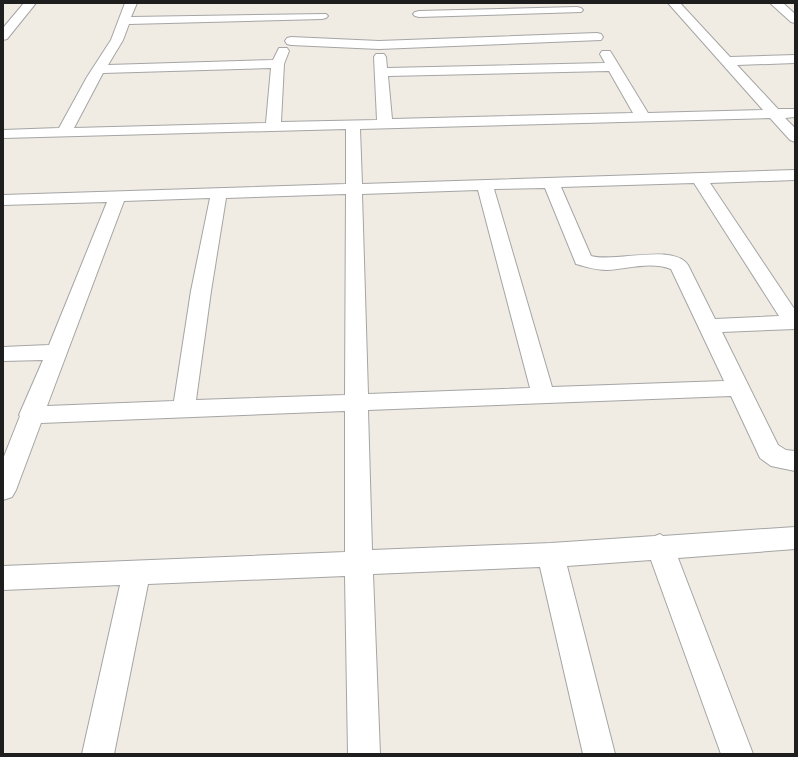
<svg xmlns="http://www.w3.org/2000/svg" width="798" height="757" viewBox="0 0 798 757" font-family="'Open Sans',sans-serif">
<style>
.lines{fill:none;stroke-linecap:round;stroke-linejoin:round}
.minor-casing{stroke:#a5a5a5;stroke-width:2}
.minor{fill:#fff;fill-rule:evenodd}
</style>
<rect width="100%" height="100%" fill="#f0ece3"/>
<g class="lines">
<g class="minor-casing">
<g id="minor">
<path d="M 24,3 L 36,3 L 7,39 L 3,40 L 3,28 Z"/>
<path d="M 125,3 L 137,3 L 131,17 L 326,14 L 328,16 L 326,18 L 322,19 L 129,24 L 123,40 L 108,65 L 273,60 L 279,48 L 287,48 L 289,51 L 284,64 L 281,122 L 377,120 L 374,57 L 376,54 L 384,54 L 386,57 L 387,68 L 605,63 L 600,54 L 602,51 L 610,51 L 612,54 L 648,113 L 763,110 L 668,3 L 680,3 L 730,57 L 795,55 L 795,63 L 737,65 L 778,109 L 795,109 L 795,117 L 785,118 L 795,128 L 795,142 L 790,140 L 770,118 L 360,129 L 362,184 L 795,170 L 795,180 L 710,183 L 795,310 L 795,329 L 722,332 L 778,445 L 786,450 L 795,451 L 795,471 L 771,466 L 760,458 L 731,396 L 368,410 L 372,550 L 551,543 L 655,536 L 660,534 L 663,536 L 795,527 L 795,549 L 678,558 L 753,754 L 721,754 L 651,560 L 567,566 L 615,754 L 583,754 L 540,567 L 373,574 L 380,754 L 348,754 L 345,576 L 148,584 L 114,754 L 82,754 L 120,585 L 3,590 L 3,566 L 345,552 L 345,411 L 41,423 L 16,490 L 12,497 L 3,500 L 3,459 L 20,416 L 19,415 L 43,360 L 3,361 L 3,347 L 49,345 L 107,202 L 3,205 L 3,195 L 346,184 L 346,129 L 3,138 L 3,130 L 59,128 L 87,77 L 111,40 ZM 271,68 L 266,123 L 74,128 L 103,73 ZM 609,71 L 633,113 L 392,119 L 388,76 ZM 694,183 L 779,316 L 715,319 L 688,265 C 673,243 615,263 591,256 L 561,187 ZM 545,188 L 576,264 C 587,267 596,270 607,270 C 628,269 650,261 671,269 L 724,381 L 552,387 L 494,189 ZM 478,190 L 530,388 L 368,394 L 362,194 ZM 346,194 L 345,395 L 196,400 L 211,291 L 226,198 ZM 210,198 L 191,291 L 174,401 L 47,406 L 124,201 Z"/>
<path d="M 770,3 L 783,3 L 795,14 L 795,23 L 791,22 Z"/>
<path d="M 577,7 L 581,8 L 583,10 L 581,12 L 419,17 L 415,16 L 413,14 L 415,12 L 419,11 Z"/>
<path d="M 597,33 L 601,34 L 603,37 L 601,40 L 379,49 L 291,45 L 287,44 L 285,41 L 287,38 L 291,37 L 379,41 Z"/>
</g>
</g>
<use href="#minor" class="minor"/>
</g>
<rect width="798" height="757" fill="none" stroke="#1e1e1e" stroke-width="8"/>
</svg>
